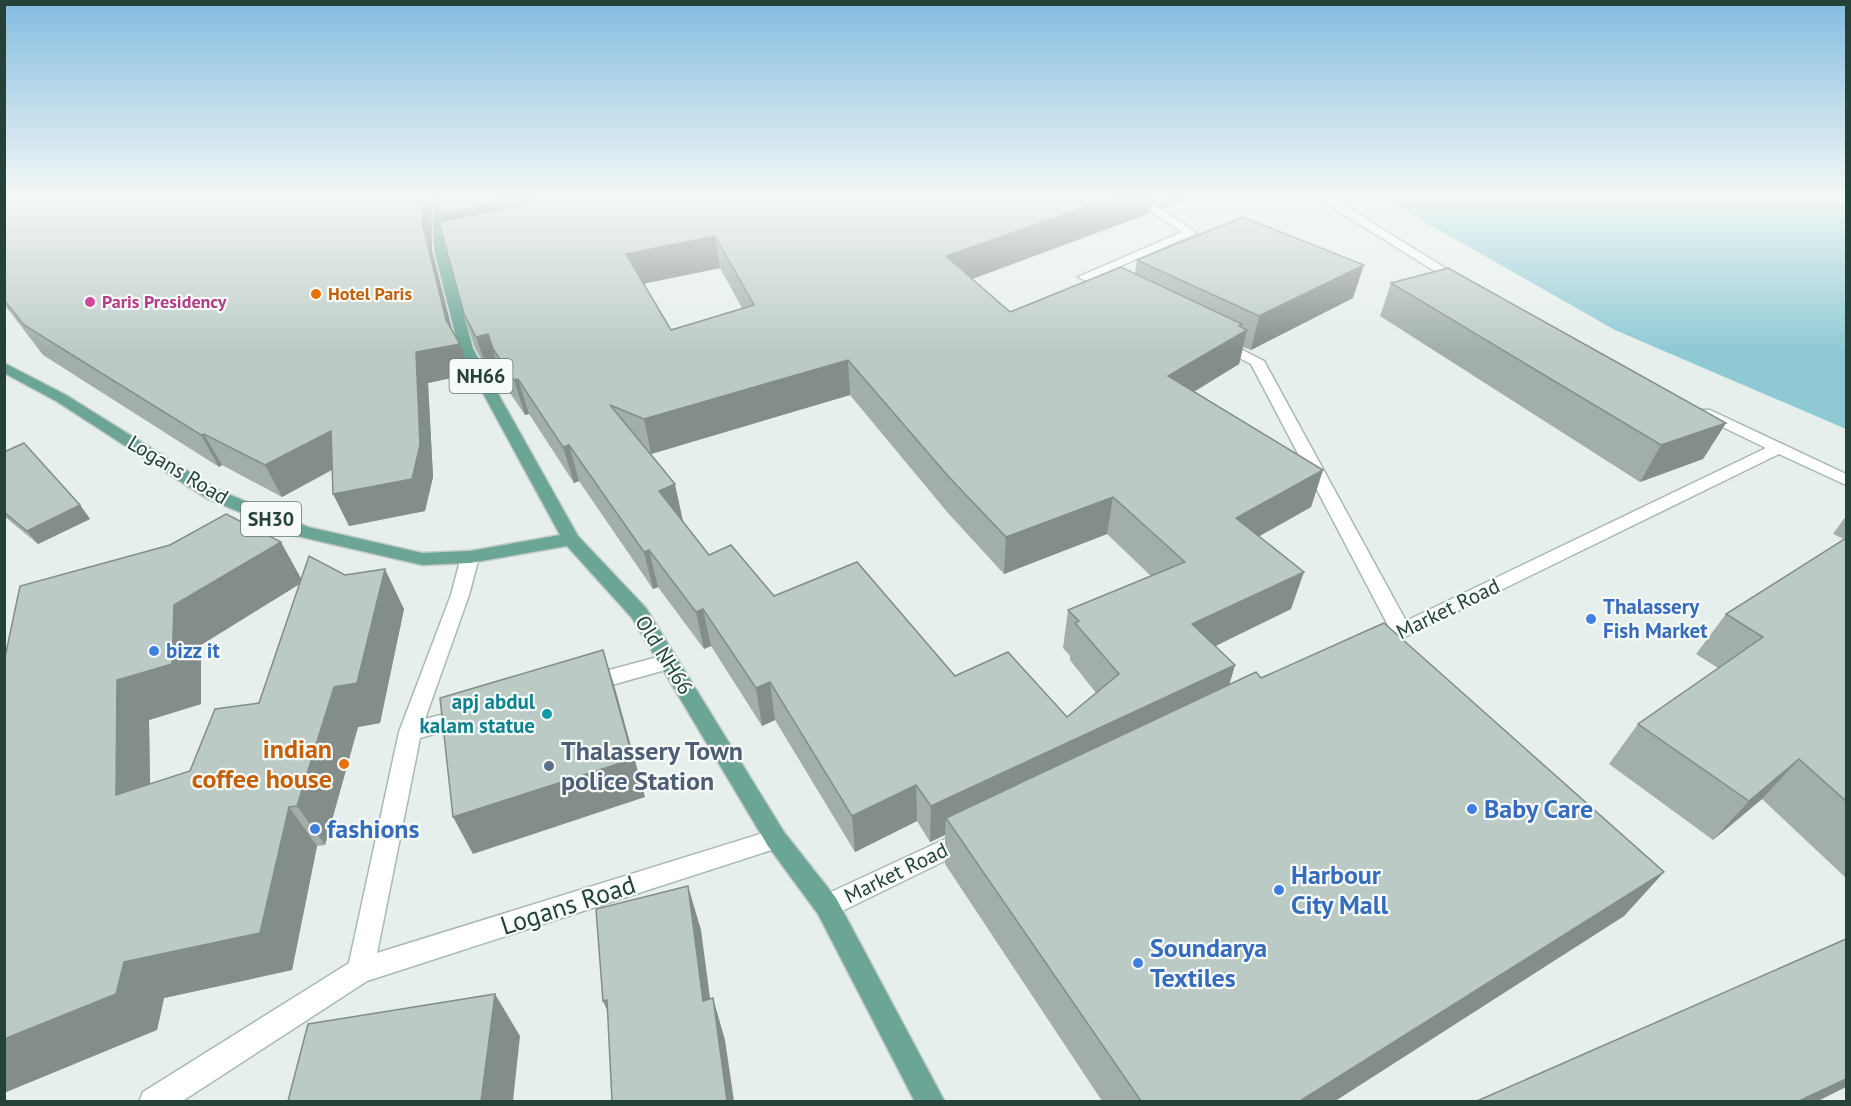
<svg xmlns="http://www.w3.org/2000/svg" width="1851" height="1106" viewBox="0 0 1851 1106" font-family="'PT Sans',sans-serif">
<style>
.water{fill:#8ec9d4}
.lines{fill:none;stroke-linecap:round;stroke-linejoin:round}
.minor-casing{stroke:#a8b8b2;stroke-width:3}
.major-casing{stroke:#c2cac8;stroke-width:3}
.minor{fill:#fff;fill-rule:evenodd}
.major{fill:#6aa596;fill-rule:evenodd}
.wall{fill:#a1aea9;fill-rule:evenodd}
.shaded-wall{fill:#838d89}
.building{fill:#bbcac4;stroke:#838d89;stroke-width:1.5;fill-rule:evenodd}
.food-dot{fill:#e8710a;stroke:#f7fbf9;stroke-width:2}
.hotel-dot{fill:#d1479c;stroke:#f7fbf9;stroke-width:2}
.shop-dot{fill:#3f7fe0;stroke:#f7fbf9;stroke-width:2}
.culture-dot{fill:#0f9aa8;stroke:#f7fbf9;stroke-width:2}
.service-dot{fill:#5c6f8a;stroke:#f7fbf9;stroke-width:2}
.labels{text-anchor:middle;stroke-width:4.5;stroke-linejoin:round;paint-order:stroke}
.far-food-label{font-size:18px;font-weight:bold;fill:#c56008;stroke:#f7fbf9;text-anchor:start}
.far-hotel-label{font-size:18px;font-weight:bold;fill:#b23c85;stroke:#f7fbf9;text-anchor:start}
.shield{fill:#f7fbf9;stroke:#637a73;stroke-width:1.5}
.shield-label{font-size:20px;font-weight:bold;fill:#24423a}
.street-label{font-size:21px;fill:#24423a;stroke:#f7fbf9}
.shop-label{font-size:21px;font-weight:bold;fill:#366cbe;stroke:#f7fbf9;text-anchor:start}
.culture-label{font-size:21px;font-weight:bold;fill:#0d838f;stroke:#f7fbf9;text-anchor:end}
.near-food-label{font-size:26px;font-weight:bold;fill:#c56008;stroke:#f7fbf9;text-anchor:end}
.near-service-label{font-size:26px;font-weight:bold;fill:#4e5e75;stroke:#f7fbf9;text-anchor:start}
.near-shop-label{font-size:26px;font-weight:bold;fill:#366cbe;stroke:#f7fbf9;text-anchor:start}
.near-street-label{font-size:26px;fill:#24423a;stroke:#f7fbf9}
</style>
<rect width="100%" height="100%" fill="#e6efeb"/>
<path class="water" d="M 1381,197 L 1846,197 L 1846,429 L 1615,330 Z"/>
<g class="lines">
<g class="minor-casing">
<g id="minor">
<path d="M 1131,197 L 1143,197 L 1197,233 L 1095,277 L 1118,287 L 1119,290 L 1113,294 L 1078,277 L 1182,232 Z"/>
<path d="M 1316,197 L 1330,197 L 1468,282 L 1467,285 L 1457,285 Z"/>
<path d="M 1221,339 L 1264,361 L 1406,621 L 1766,448 L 1700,416 L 1697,413 L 1700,410 L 1710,410 L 1846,474 L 1846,485 L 1779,454 L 1374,652 L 1367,650 L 1364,645 L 1367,640 L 1390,629 L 1251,364 L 1216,346 L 1214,343 Z"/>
<path d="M 470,551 L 479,557 L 469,595 L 425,719 L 464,709 L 471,711 L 475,717 L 471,723 L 420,738 L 377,953 L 776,829 L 784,832 L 788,839 L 784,846 L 367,981 L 181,1102 L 139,1102 L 143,1092 L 349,963 L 399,732 L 451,595 L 461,557 Z"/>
<path d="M 669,654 L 676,657 L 679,662 L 676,667 L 590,691 L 583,689 L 580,683 L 583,677 Z"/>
<path d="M 967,829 L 975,832 L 979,839 L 975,846 L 836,914 L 827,917 L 818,914 L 815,906 L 818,898 Z"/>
</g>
</g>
<g class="major-casing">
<path id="major" d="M 433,197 L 445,197 L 446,249 L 473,349 L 578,536 L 646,608 L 784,832 L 836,898 L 945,1102 L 915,1102 L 818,914 L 768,846 L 632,618 L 567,546 L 470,563 L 422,565 L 297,536 L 206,498 L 56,401 L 4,373 L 4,363 L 66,395 L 218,490 L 308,527 L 422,553 L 470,551 L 560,535 L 459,349 L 434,249 Z"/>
</g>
<use href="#minor" class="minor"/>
<use href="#major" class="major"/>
</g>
<g class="wall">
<path d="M 4,197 L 431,197 L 432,250 L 452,330 L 470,374 L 428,383 L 433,477 L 425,511 L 349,526 L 332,470 L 282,497 L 222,465 L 219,467 L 43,355 L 4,304 Z"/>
<path d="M 439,197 L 539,197 L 536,199 L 550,197 L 1192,197 L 1163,208 L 1152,200 L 1150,213 L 972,279 L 1010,312 L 1135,273 L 1137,260 L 1353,298 L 1251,350 L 1243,347 L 1239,364 L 1194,392 L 1323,470 L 1311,507 L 1259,536 L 1291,609 L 1215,646 L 1235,665 L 1229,685 L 1261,678 L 1664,872 L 1624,916 L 1335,1101 L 1102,1101 L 945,864 L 945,835 L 930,842 L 917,821 L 855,852 L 775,720 L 762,726 L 711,646 L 704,649 L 658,587 L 653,589 L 579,481 L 574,483 L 529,414 L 525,415 L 504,384 L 499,369 L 488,371 L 475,348 L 464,314 L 442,222 ZM 720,268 L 742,308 L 671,330 L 643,284 ZM 850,395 L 948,513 L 1004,574 L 1107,534 L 1151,576 L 1068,610 L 1063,648 L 1070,656 L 1070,660 L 1096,693 L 1067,717 L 955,676 L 774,596 L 709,555 L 682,521 L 651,454 Z"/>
<path d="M 1391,283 L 1726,423 L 1703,459 L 1640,482 L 1380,316 Z"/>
<path d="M 4,452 L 80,505 L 90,519 L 38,544 L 4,516 Z"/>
<path d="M 1846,516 L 1846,878 L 1762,799 L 1713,840 L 1609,764 L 1638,724 L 1718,668 L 1696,654 L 1726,614 L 1844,539 L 1833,534 Z"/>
<path d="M 301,578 L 404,609 L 380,723 L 358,727 L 325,845 L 317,846 L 292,970 L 164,998 L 157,1030 L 20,586 ZM 299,584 L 259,703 L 190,771 L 150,784 L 149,720 L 201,704 L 201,645 Z"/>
</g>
<g class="shaded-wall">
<path d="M 423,197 L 431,197 L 432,250 L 456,345 L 460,344 L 470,374 L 428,383 L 433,477 L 425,511 L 349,526 L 333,494 L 416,352 L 446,320 L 422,222 Z"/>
<path d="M 498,197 L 539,197 L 495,232 L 448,241 L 439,214 Z"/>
<path d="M 1114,197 L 1152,197 L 1150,213 L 945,289 L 946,256 Z"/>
<path d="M 1165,197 L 1192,197 L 1163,208 Z"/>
<path d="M 715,236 L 720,268 L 632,286 L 626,254 Z"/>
<path d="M 1364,265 L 1353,298 L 1251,350 L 1259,316 Z"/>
<path d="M 1242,324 L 1240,334 L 1247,330 L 1239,364 L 1162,411 L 1168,376 Z"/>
<path d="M 488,334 L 499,369 L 488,371 L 476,337 Z"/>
<path d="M 848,360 L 850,395 L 651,454 L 644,419 Z"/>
<path d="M 518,379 L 529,414 L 525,415 L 514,380 Z"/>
<path d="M 1726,423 L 1703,459 L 1640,482 L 1661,445 Z"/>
<path d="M 331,431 L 346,462 L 282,497 L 265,465 Z"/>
<path d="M 204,434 L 222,465 L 219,467 L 201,435 Z"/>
<path d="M 569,445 L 579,481 L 574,483 L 563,447 Z"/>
<path d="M 1323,470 L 1311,507 L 1226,555 L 1236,518 Z"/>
<path d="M 675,484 L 683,521 L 667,528 L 659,491 Z"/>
<path d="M 1113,497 L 1107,534 L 1004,574 L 1006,537 Z"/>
<path d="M 80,505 L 90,519 L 38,544 L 27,531 Z"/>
<path d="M 281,542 L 303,582 L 201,645 L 201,704 L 149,720 L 151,834 L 116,795 L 117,680 L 174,605 Z"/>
<path d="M 649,550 L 658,587 L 653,589 L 644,552 Z"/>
<path d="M 385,569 L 404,609 L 380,723 L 358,727 L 325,845 L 297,806 L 334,687 Z"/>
<path d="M 1304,572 L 1291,609 L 1183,662 L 1192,624 Z"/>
<path d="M 703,609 L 711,646 L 704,649 L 696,612 Z"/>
<path d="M 603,650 L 615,688 L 645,797 L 473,854 L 453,817 Z"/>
<path d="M 1235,665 L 1224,703 L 946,818 L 945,835 L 930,842 L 931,806 Z"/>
<path d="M 770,682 L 775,720 L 762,726 L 756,688 Z"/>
<path d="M 1799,759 L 1762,799 L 1713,840 L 1749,801 Z"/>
<path d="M 916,785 L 917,821 L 855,852 L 852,816 Z"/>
<path d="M 289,807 L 317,846 L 292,970 L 164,998 L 157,1030 L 4,1093 L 4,1039 L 124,962 Z"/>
<path d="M 1664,872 L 1624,916 L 1335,1101 L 1300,1101 Z"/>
<path d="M 688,886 L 701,930 L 716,1043 L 703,1001 Z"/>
<path d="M 495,994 L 520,1036 L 513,1101 L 481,1101 Z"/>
<path d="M 713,998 L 725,1040 L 734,1101 L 727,1101 Z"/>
<path d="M 607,1000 L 622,1043 L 603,1001 Z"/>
<path d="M 1846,1079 L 1846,1087 L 1818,1101 L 1799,1101 Z"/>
</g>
<g class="building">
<path d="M 4,197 L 423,197 L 422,222 L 446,320 L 460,344 L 416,352 L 420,445 L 412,479 L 333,494 L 331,431 L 265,465 L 204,434 L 201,435 L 24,325 L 4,300 Z"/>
<path d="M 439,197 L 498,197 L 487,205 L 439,214 Z"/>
<path d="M 550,197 L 1114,197 L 946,256 L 1010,312 L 1121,267 L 1242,324 L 1239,326 L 1247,330 L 1168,376 L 1323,470 L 1236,518 L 1304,572 L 1192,624 L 1235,665 L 931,806 L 916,785 L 852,816 L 770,682 L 756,688 L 703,609 L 696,612 L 649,550 L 644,552 L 569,445 L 563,447 L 518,379 L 514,380 L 493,349 L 488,334 L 476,337 L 464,314 L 439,222 L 521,205 L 531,200 ZM 715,236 L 754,305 L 671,330 L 626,254 ZM 848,360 L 948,476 L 1006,537 L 1113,497 L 1185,562 L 1068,610 L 1079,621 L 1075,623 L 1119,674 L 1067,717 L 1008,652 L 955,676 L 857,562 L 774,596 L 731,545 L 709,555 L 659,491 L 675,484 L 610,405 L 644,419 Z"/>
<path d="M 1243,217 L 1364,265 L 1259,316 L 1137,260 Z"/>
<path d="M 1448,268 L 1726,423 L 1661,445 L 1391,283 Z"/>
<path d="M 24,443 L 80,505 L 27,531 L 4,512 L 4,452 Z"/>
<path d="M 226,514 L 281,542 L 174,605 L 172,664 L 117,680 L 116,795 L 190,771 L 215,709 L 259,703 L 309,556 L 345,575 L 385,569 L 357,683 L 334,687 L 297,806 L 289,807 L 260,933 L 124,962 L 116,994 L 4,1039 L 4,662 L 20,586 L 170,545 Z"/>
<path d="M 1846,538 L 1846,801 L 1799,759 L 1749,801 L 1638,724 L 1763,637 L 1726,614 Z"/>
<path d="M 1384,623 L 1664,872 L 1300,1101 L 1141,1101 L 946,818 L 1256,672 L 1261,678 Z"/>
<path d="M 603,650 L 633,759 L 453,817 L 440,698 Z"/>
<path d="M 688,886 L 703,1001 L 713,998 L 727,1101 L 612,1101 L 607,1000 L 603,1001 L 596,909 Z"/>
<path d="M 1846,939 L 1846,1079 L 1799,1101 L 1477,1101 Z"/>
<path d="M 495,994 L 481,1101 L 288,1101 L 308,1024 Z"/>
</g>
<linearGradient id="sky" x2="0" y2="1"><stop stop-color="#84bce0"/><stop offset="0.56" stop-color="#f4f8f6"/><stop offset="1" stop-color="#f4f8f6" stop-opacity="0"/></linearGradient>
<rect width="1851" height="352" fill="url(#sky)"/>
<g class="food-dot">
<circle cx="316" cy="294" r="6"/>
<circle cx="344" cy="764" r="6"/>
</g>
<circle class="hotel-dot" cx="90" cy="302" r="6"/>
<g class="shop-dot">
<circle cx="1591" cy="619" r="6"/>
<circle cx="154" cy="651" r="6"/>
<circle cx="1472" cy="809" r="6"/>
<circle cx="315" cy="829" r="6"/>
<circle cx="1279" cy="890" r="6"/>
<circle cx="1138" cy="963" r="6"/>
</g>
<circle class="culture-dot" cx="547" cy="714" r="6"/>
<circle class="service-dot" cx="549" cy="766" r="6"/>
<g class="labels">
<g class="far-food-label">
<text x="328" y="300">Hotel Paris</text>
</g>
<g class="far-hotel-label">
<text x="102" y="308">Paris Presidency</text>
</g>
<g class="shield">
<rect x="449.5" y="359" width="63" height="34" rx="4.5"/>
<rect x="241" y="502" width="60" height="34" rx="4.5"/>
</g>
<g class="shield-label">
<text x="481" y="383">NH66</text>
<text x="271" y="526">SH30</text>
</g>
<g class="street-label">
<text transform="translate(178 470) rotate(31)" y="7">Logans Road</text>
<text transform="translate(1448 609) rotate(-26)" y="7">Market Road</text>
<text transform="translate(664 655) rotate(58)" y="7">Old NH66</text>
<text transform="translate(896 873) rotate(-26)" y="7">Market Road</text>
</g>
<g class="shop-label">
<text x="1603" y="614">Thalassery<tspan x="1603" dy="24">Fish Market</tspan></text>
<text x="166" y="658">bizz it</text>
</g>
<g class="culture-label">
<text x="535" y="709">apj abdul<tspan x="535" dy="24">kalam statue</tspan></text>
</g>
<g class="near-food-label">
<text x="332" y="758">indian<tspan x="332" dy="30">coffee house</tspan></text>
</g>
<g class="near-service-label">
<text x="561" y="760">Thalassery Town<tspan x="561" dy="30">police Station</tspan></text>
</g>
<g class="near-shop-label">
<text x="1484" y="818">Baby Care</text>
<text x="327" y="838">fashions</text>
<text x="1291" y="884">Harbour<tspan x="1291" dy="30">City Mall</tspan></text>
<text x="1150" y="957">Soundarya<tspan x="1150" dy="30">Textiles</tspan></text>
</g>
<g class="near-street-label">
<text transform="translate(568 905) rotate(-18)" y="9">Logans Road</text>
</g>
</g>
<rect width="1851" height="1106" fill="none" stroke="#24423a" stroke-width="12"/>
</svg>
